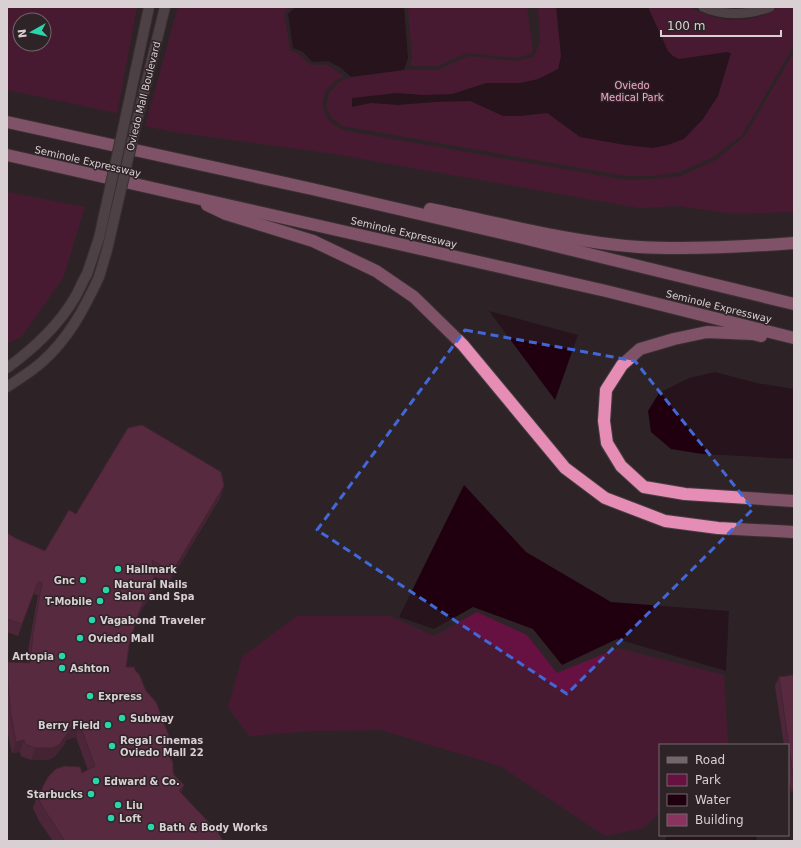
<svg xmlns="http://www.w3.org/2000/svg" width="801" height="848" viewBox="0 0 801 848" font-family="'DejaVu Sans',sans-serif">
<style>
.green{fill:#671142;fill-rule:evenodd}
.water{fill:#20000f}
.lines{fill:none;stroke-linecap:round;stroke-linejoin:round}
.minor-casing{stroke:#483f43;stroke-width:10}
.tertiary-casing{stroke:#483f43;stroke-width:12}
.motorway-casing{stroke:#483f43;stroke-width:14}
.minor{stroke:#73666b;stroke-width:9}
.tertiary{stroke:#73666b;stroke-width:10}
.motorway{stroke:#e58db5;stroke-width:12}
.tertiary-bridge-casing{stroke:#483f43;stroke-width:12;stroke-linecap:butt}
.tertiary-bridge{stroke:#73666b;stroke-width:10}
.wall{fill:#772c52}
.shaded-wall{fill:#612442}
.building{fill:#8a335f;stroke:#612442}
.marked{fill:none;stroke:#4268d7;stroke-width:3;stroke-dasharray:8 5;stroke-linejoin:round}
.poi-dot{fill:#2ad5ac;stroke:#2e2327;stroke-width:1.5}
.labels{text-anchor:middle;stroke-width:3;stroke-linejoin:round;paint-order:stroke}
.park-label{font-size:10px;fill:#f2a8c8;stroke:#2e2327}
.street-label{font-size:10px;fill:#d8d0d3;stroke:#2e2327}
.poi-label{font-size:10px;font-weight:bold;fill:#d8d0d3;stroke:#2e2327;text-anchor:start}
</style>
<rect width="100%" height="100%" fill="#2e2327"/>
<g class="green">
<path d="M 7,7 L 137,7 L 117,113 L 7,90 ZM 20,20 L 44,20 L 44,44 L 20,44 Z"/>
<path d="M 178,7 L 290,7 L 284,13 L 290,50 L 300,55 L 310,65 L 327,65 L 344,76 L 336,80 L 325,91 L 322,107 L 329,121 L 342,130 L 625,180 L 653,179 L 681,176 L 716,160 L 745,136 L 794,52 L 794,212 L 733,214 L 679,206 L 639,208 L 334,154 L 174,132 L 145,126 Z"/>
<path d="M 408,7 L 527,7 L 533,50 L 531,54 L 515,58 L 467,53 L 437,66 L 410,66 L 412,58 Z"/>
<path d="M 538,7 L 689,7 C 712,19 736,24 761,16 C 767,14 773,9 778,7 C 783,6 789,7 794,7 L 794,45 L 742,135 L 713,157 L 680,172 L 652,176 L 626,176 L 343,126 L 332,118 L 326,107 L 329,93 L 339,82 L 351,77 L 404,70 L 438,70 L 468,56 L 515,61 L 534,57 L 540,42 Z"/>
<path d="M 7,192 L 85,207 L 63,278 L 22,336 L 7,344 Z"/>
<path d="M 477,612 L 527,635 L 557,673 L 618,648 L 724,675 L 728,745 L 660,745 L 660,812 L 644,828 L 605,836 L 500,766 L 381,730 L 313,731 L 249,736 L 228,707 L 242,657 L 297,616 L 390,616 L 434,636 Z"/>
</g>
<g class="water">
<path d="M 295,7 L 404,7 L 408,58 L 404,70 L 351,77 L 341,68 L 328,61 L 312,62 L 303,52 L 293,48 L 288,14 Z"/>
<path d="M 556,7 L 648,7 L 668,51 L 673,56 L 679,59 L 727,52 L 731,53 L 718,96 L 703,119 L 684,139 L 668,145 L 653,148 L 625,145 L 580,137 L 547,113 L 521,116 L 503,116 L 470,101 L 436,102 L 398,105 L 371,103 L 352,107 L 352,98 L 396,93 L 424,95 L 452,94 L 486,83 L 520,83 L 538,79 L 558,69 L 561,56 Z"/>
<path d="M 489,311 L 578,335 L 555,400 Z"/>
<path d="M 715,372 L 757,383 L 794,389 L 794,459 L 702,454 L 671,449 L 651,432 L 648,411 L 659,393 L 689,378 Z"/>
<path d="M 464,485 L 526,552 L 611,602 L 729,611 L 726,671 L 617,639 L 562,665 L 533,629 L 473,607 L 434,629 L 399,617 Z"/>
<path d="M 668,835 L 756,835 L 757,841 L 664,841 Z"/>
</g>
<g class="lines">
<g class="minor-casing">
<path id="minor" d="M 703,7 C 724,16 748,15 770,7"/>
</g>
<g class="tertiary-casing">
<g id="tertiary">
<path d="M 125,120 L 149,7"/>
<path d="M 137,120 L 165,7"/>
<path d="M 7,368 C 33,349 58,326 74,299 C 79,291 82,282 87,274"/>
<path d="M 7,387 C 19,379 32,371 42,362 C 69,338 84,309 99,277"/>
</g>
</g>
<g class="motorway-casing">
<g id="motorway">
<path d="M 7,122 L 312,189 L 519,237 L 794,304"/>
<path d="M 7,155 L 606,291 L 794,338"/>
<path d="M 207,205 L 226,214 L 313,241 L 376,271 L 414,297 L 463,345 L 565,468 L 605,498 L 665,521 L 718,528 L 794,532"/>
<path d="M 430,209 C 499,223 569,242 639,247 C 691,250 742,247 794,243"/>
<path d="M 761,336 L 753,334 L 707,332 L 674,339 L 640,349 L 622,365 L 606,390 L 604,421 L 607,443 L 621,466 L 644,487 L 685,494 L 794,501"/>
</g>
</g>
<use href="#minor" class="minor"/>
<use href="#tertiary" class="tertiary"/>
<use href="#motorway" class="motorway"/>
<g class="tertiary-bridge-casing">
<g id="tertiary-bridge">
<path d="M 87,274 L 99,238 L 125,120"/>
<path d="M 99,277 L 107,250 L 137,120"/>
</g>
</g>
<use href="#tertiary-bridge" class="tertiary-bridge"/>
</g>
<g class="wall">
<path d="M 220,498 L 168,584 L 154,576 L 155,585 L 150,597 L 139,614 L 136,621 L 129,645 L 126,667 L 135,670 L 160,720 L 173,772 L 174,775 L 184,785 L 181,793 L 223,841 L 53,841 L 39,821 L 33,808 L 37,796 L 39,795 L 42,788 L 82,773 L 88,770 L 76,737 L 66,740 L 64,745 L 60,750 L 54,757 L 48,760 L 31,760 L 21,756 L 20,752 L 12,753 L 7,730 L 7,664 L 8,662 L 27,663 L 29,645 L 38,595 L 33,594 L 18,636 L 7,632 L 7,533 L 17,539 L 45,551 L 76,514 Z"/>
<path d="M 794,675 L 794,791 L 791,792 L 788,774 L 788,745 L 784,745 L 775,686 L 779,677 Z"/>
</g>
<g class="shaded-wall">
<path d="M 224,486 L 220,498 L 168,584 L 172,572 Z"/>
<path d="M 155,585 L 150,597 L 139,614 L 133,627 L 143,602 Z"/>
<path d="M 80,725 L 76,737 L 66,740 L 64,745 L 54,757 L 48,760 L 31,760 L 35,748 L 68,728 Z"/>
<path d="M 24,740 L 20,752 L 12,753 L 16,742 Z"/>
<path d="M 794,783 L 794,791 L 791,792 Z"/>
<path d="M 184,785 L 180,796 L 179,791 Z"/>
</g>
<g class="building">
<path d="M 142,425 L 221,472 L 224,486 L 172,572 L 152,560 L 155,585 L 143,602 L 138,615 L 129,645 L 126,667 L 134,667 L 135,670 L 140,676 L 146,691 L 156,702 L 161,715 L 158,719 L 163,721 L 169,736 L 167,750 L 173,763 L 173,772 L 174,775 L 184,785 L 179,791 L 218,832 L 223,841 L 65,841 L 44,809 L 37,796 L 43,793 L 42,788 L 48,777 L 56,769 L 65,766 L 80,767 L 82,773 L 95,766 L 80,725 L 68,728 L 68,733 L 64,738 L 59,745 L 52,748 L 35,748 L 25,744 L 24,740 L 16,742 L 11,715 L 8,683 L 8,662 L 30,663 L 33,633 L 42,583 L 38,582 L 22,624 L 7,619 L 7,533 L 17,539 L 45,551 L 69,510 L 76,514 L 128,428 Z"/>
<path d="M 794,675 L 794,783 L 779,677 Z"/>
</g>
<path d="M0 0H801V848H0ZM 465,330 L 635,361 L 753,509 L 567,694 L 317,530 Z" fill="#2e2327" fill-opacity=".55" fill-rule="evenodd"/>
<path class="marked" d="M 465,330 L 635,361 L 753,509 L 567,694 L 317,530 Z"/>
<g class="poi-dot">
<circle cx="118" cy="569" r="4"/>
<circle cx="83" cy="580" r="4"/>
<circle cx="106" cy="590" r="4"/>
<circle cx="100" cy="601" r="4"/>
<circle cx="92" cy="620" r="4"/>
<circle cx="80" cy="638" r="4"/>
<circle cx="62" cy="656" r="4"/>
<circle cx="62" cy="668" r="4"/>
<circle cx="90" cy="696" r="4"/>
<circle cx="122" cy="718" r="4"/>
<circle cx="108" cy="725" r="4"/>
<circle cx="112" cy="746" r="4"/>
<circle cx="96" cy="781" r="4"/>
<circle cx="91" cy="794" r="4"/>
<circle cx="118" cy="805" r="4"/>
<circle cx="111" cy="818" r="4"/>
<circle cx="151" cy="827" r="4"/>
</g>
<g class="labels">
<g class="park-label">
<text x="632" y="89">Oviedo<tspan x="632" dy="12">Medical Park</tspan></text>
</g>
<g class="street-label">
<text transform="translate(143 96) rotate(-76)" y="4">Oviedo Mall Boulevard</text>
<text transform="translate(88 161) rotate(13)" y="4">Seminole Expressway</text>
<text transform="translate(404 232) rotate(13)" y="4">Seminole Expressway</text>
<text transform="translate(719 306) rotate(14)" y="4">Seminole Expressway</text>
</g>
<g class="poi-label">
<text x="126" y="573">Hallmark</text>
<text x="75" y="584" text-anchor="end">Gnc</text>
<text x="114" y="588">Natural Nails<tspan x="114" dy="12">Salon and Spa</tspan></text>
<text x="92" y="605" text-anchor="end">T-Mobile</text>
<text x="100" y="624">Vagabond Traveler</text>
<text x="88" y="642">Oviedo Mall</text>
<text x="54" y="660" text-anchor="end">Artopia</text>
<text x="70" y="672">Ashton</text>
<text x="98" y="700">Express</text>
<text x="130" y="722">Subway</text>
<text x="100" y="729" text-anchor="end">Berry Field</text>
<text x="120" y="744">Regal Cinemas<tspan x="120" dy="12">Oviedo Mall 22</tspan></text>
<text x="104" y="785">Edward &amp; Co.</text>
<text x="83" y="798" text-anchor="end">Starbucks</text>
<text x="126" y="809">Liu</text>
<text x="119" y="822">Loft</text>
<text x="159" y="831">Bath &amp; Body Works</text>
</g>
</g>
<rect width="801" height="848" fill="none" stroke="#d8d0d3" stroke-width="16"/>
<rect x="659" y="744" width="130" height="92" fill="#2e2327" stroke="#72686c"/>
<rect x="667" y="757" width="20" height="6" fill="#73666b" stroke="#72686c"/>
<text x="695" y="764" font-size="12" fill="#d8d0d3">Road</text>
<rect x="667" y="774" width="20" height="12" fill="#671142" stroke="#72686c"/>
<text x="695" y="784" font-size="12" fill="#d8d0d3">Park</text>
<rect x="667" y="794" width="20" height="12" fill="#20000f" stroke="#72686c"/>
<text x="695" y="804" font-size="12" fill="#d8d0d3">Water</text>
<rect x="667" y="814" width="20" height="12" fill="#8a335f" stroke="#72686c"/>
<text x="695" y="824" font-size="12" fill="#d8d0d3">Building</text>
<g transform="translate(32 32) rotate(262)"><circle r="19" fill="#2e2327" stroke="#72686c"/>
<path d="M0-3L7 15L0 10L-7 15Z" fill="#2ad5ac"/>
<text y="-6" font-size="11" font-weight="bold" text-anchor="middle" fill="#d8d0d3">N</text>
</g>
<path d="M661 30v6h120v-6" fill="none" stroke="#d8d0d3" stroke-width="2"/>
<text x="667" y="30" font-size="12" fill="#d8d0d3" stroke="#2e2327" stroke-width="3" paint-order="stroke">100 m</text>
</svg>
